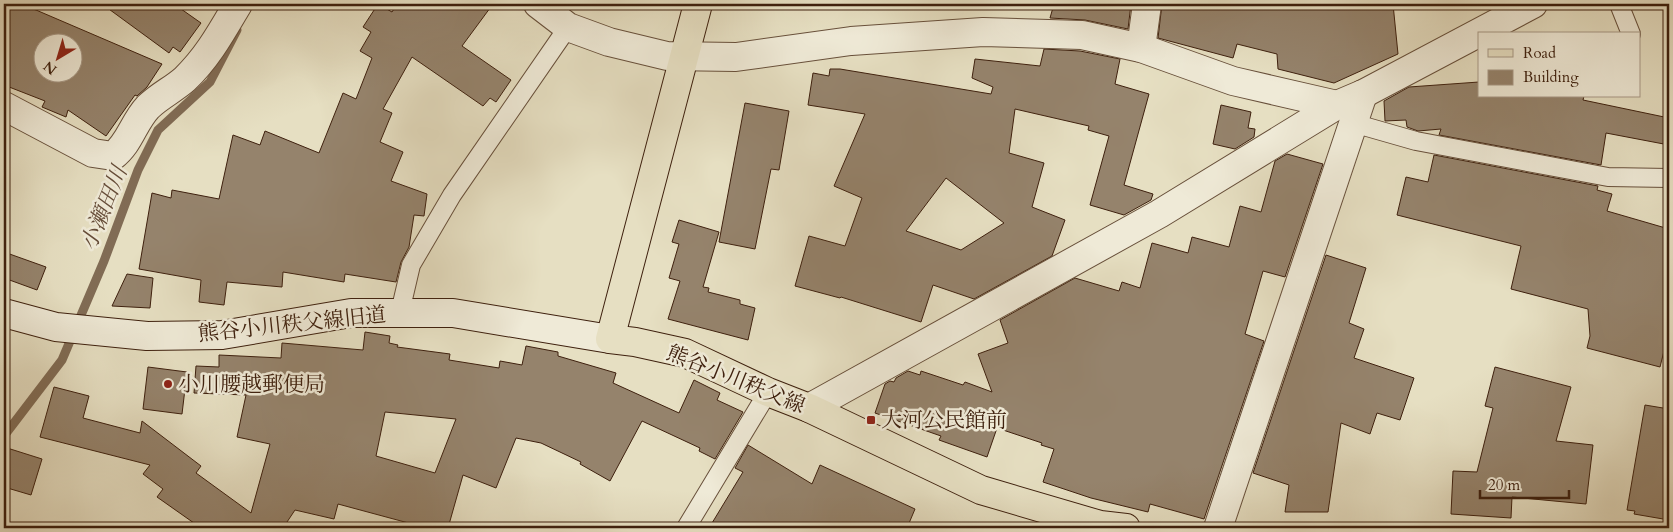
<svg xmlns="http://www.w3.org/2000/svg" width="1673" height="532" viewBox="0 0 1673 532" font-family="Cardo,'Noto Serif JP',serif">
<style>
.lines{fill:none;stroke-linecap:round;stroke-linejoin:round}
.stream{stroke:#816c55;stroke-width:9}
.building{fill:#95836c;stroke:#3e200e;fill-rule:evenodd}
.lane-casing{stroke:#68503b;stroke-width:20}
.street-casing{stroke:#68503b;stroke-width:30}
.secondary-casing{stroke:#3e200e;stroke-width:30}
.primary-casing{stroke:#3e200e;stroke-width:30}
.lane{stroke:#efead7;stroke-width:18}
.street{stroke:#efead7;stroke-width:28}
.secondary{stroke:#efead7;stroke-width:28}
.primary{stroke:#e6dfc2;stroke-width:28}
.poi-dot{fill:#8f2418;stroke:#efead7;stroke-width:2}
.labels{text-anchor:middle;stroke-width:5;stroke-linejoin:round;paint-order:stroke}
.street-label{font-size:21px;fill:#3e200e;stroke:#efead7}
.poi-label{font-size:21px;fill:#3e200e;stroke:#efead7;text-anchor:start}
.water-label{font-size:22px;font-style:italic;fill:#654c38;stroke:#efead7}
</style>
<rect width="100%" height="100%" fill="#e6dfc2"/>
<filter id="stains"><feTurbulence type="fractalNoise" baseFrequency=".004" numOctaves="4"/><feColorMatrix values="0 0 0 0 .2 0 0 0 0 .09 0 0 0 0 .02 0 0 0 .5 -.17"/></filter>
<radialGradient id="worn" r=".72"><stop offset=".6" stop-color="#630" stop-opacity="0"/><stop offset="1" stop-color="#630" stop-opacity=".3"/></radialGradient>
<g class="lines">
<path class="stream" d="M 4,436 L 62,360 L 104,261 L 138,170 L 158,130 L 210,82 L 237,30"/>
</g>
<g class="building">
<path d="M 4,4 L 16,4 L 36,10 L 162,64 L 147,87 L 137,96 L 135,95 L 106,136 L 68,110 L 66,117 L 42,107 L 45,101 L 4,85 ZM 42,42 L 72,42 L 72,72 L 42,72 Z"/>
<path d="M 102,4 L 174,4 L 201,23 L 180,52 L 173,47 L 169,53 Z"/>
<path d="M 378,4 L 392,12 L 397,4 L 493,4 L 462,46 L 511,80 L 496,102 L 490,98 L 483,106 L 412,57 L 383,109 L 392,113 L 380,142 L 403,152 L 391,181 L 427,194 L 424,216 L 414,215 L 409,247 L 401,262 L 396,282 L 345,274 L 344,282 L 283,272 L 282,287 L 227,282 L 224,305 L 199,302 L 201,280 L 139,269 L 152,193 L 171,198 L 172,190 L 219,199 L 233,135 L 260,145 L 265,131 L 319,153 L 343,93 L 356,99 L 372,58 L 360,51 L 371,32 L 363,27 Z"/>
<path d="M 1054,4 L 1131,4 L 1128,29 L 1085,20 L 1050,18 Z"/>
<path d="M 1162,4 L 1393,4 L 1398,54 L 1334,83 L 1278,69 L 1277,54 L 1237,44 L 1233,58 L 1158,38 Z"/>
<path d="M 1044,49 L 1080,51 L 1120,59 L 1115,84 L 1149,94 L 1124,185 L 1153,194 L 1151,200 L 1124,215 L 1090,205 L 1109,136 L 1088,130 L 1089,126 L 1015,109 L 1009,153 L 1044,163 L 1032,207 L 1065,220 L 1052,256 L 974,299 L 933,285 L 921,322 L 841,297 L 840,298 L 795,286 L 809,236 L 845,246 L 862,198 L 834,186 L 865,114 L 808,105 L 813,73 L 829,76 L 830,69 L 840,69 L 991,94 L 993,87 L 972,78 L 975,59 L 1040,66 ZM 946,178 L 1004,223 L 961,250 L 906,231 Z"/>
<path d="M 1479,82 L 1479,96 L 1584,96 L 1583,100 L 1669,118 L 1669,145 L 1606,133 L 1601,165 L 1439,135 L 1441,129 L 1418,131 L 1407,127 L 1406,120 L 1385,121 L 1384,101 L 1409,87 Z"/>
<path d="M 745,103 L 789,111 L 779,170 L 771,169 L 755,249 L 719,242 Z"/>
<path d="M 1221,105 L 1251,112 L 1248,128 L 1255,129 L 1254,137 L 1235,149 L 1213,144 Z"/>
<path d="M 1287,154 L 1323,164 L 1285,277 L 1263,271 L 1245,334 L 1264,341 L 1204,519 L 1150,504 L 1148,512 L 1091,498 L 1043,482 L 1054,449 L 1041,445 L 1042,443 L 997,428 L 987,457 L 939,440 L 941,436 L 875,413 L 885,384 L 890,381 L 894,382 L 896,378 L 908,371 L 920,375 L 921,371 L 963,385 L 965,382 L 992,392 L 978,354 L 1008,343 L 1000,320 L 1075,278 L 1119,291 L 1122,282 L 1140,288 L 1152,243 L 1188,253 L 1192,237 L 1229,247 L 1240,206 L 1261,212 L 1275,161 Z"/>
<path d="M 1434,155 L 1598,186 L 1597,190 L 1612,194 L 1607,211 L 1669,229 L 1669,331 L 1660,367 L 1587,348 L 1590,336 L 1588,309 L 1511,289 L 1521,246 L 1397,215 L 1406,177 L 1428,182 Z"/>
<path d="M 679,220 L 719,232 L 703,287 L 709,288 L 708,292 L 740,300 L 740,304 L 755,308 L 748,340 L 668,319 L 680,281 L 669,278 L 679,244 L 672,242 Z"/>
<path d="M 4,252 L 46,267 L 37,290 L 4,278 Z"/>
<path d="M 1326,255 L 1366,268 L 1349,323 L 1364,329 L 1354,358 L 1414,378 L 1400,420 L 1377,413 L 1370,434 L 1341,423 L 1328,512 L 1285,512 L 1289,485 L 1253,473 Z"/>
<path d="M 127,274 L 153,278 L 150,308 L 112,306 Z"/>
<path d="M 365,332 L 390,336 L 389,343 L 398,345 L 397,347 L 450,354 L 449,360 L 499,368 L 500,361 L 522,365 L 526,346 L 558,352 L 558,356 L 616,373 L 613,383 L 679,413 L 694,380 L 720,393 L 717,400 L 743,412 L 715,459 L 699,451 L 700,448 L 642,421 L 610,481 L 580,464 L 581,462 L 541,443 L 516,438 L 496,488 L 463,475 L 448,528 L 427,528 L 338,504 L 334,519 L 295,510 L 283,528 L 201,528 L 157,497 L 163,489 L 143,474 L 150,465 L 40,437 L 54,387 L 89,396 L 83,418 L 140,433 L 142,421 L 201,466 L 196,473 L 251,513 L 270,444 L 237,437 L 246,395 L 194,393 L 196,366 L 219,367 L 219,355 L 281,358 L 282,343 L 363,350 ZM 385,412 L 456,419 L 435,473 L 376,456 Z"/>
<path d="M 148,367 L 187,372 L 182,414 L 143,409 Z"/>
<path d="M 1495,367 L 1571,387 L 1556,441 L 1593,445 L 1586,504 L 1512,497 L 1511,518 L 1451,514 L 1453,471 L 1477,472 L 1493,408 L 1485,406 Z"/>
<path d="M 1645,405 L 1669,409 L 1669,520 L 1634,514 L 1635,511 L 1627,510 Z"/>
<path d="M 748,445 L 812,484 L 820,465 L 915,509 L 907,528 L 709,528 L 743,472 L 735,468 Z"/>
<path d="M 4,447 L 42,459 L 31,495 L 4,487 Z"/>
</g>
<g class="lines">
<g class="lane-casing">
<g id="lane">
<path d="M 1619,4 L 1631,34"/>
<path d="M 1353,123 L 1416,141 L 1608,177 L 1669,178"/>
<path d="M 400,312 L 411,265 L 452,195 L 568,27"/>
<path d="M 686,528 L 768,392"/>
</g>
</g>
<g class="street-casing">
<g id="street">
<path d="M 538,4 L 568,27 L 609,42 L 667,56 L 736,57 L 851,41 L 983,32 L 1082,35 L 1141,48 L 1233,81 L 1337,105"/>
<path d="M 1141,48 L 1147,4"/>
<path d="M 4,106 L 93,153 L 113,156 C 130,143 133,123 148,107 C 159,96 174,89 185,79 C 208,57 222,31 238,4"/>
<path d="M 809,408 L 1159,214 L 1337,105 L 1363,94 L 1533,4"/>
<path d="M 1218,528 L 1363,94"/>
</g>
</g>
<g class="secondary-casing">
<path id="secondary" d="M 4,313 L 56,327 L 147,336 L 222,335 L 351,313 L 453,313 L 610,339"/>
</g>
<g class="primary-casing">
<path id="primary" d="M 698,4 L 610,339 L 635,342 L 685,353 L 768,392 L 809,408 L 981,490 L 1100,525 L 1126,528"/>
</g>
<use href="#lane" class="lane"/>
<use href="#street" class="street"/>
<use href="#secondary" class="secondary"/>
<use href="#primary" class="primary"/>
</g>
<g class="poi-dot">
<circle cx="168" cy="384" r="5"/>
<rect x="866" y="415" width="10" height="10" rx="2.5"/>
</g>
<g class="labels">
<g class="street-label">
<text transform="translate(292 324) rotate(-6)" y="7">熊谷小川秩父線旧道</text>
<text transform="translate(736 379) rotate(22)" y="7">熊谷小川秩父線</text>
</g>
<g class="poi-label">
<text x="178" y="391">小川腰越郵便局</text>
<text x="881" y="427">大河公民館前</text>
</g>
<g class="water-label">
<text transform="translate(103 208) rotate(-68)" y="8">小瀬田川</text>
</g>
</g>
<rect width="1673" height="532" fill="none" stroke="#e6dfc2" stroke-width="20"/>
<rect x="5" y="5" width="1663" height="522" fill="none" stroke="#3e200e" stroke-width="2.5"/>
<rect x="10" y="10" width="1653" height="512" fill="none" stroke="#3e200e"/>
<rect x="1478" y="32" width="162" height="65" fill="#efead7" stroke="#a89987"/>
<rect x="1488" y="49" width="25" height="8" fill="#e6dfc2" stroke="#a89987"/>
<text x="1523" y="58" font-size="15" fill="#3e200e">Road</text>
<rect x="1488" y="70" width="25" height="15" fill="#95836c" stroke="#a89987"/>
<text x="1523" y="82" font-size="15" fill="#3e200e">Building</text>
<g transform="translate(58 58) rotate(218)"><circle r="24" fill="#efead7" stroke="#a89987"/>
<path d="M0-4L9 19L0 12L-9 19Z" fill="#8f2418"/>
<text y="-8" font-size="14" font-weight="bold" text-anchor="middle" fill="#3e200e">N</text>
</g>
<path d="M1480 490v8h89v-8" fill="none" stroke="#3e200e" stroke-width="2.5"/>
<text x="1488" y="490" font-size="15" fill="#3e200e" stroke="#efead7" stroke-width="4" paint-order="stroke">20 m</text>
<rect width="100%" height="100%" filter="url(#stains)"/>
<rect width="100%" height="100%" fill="url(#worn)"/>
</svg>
